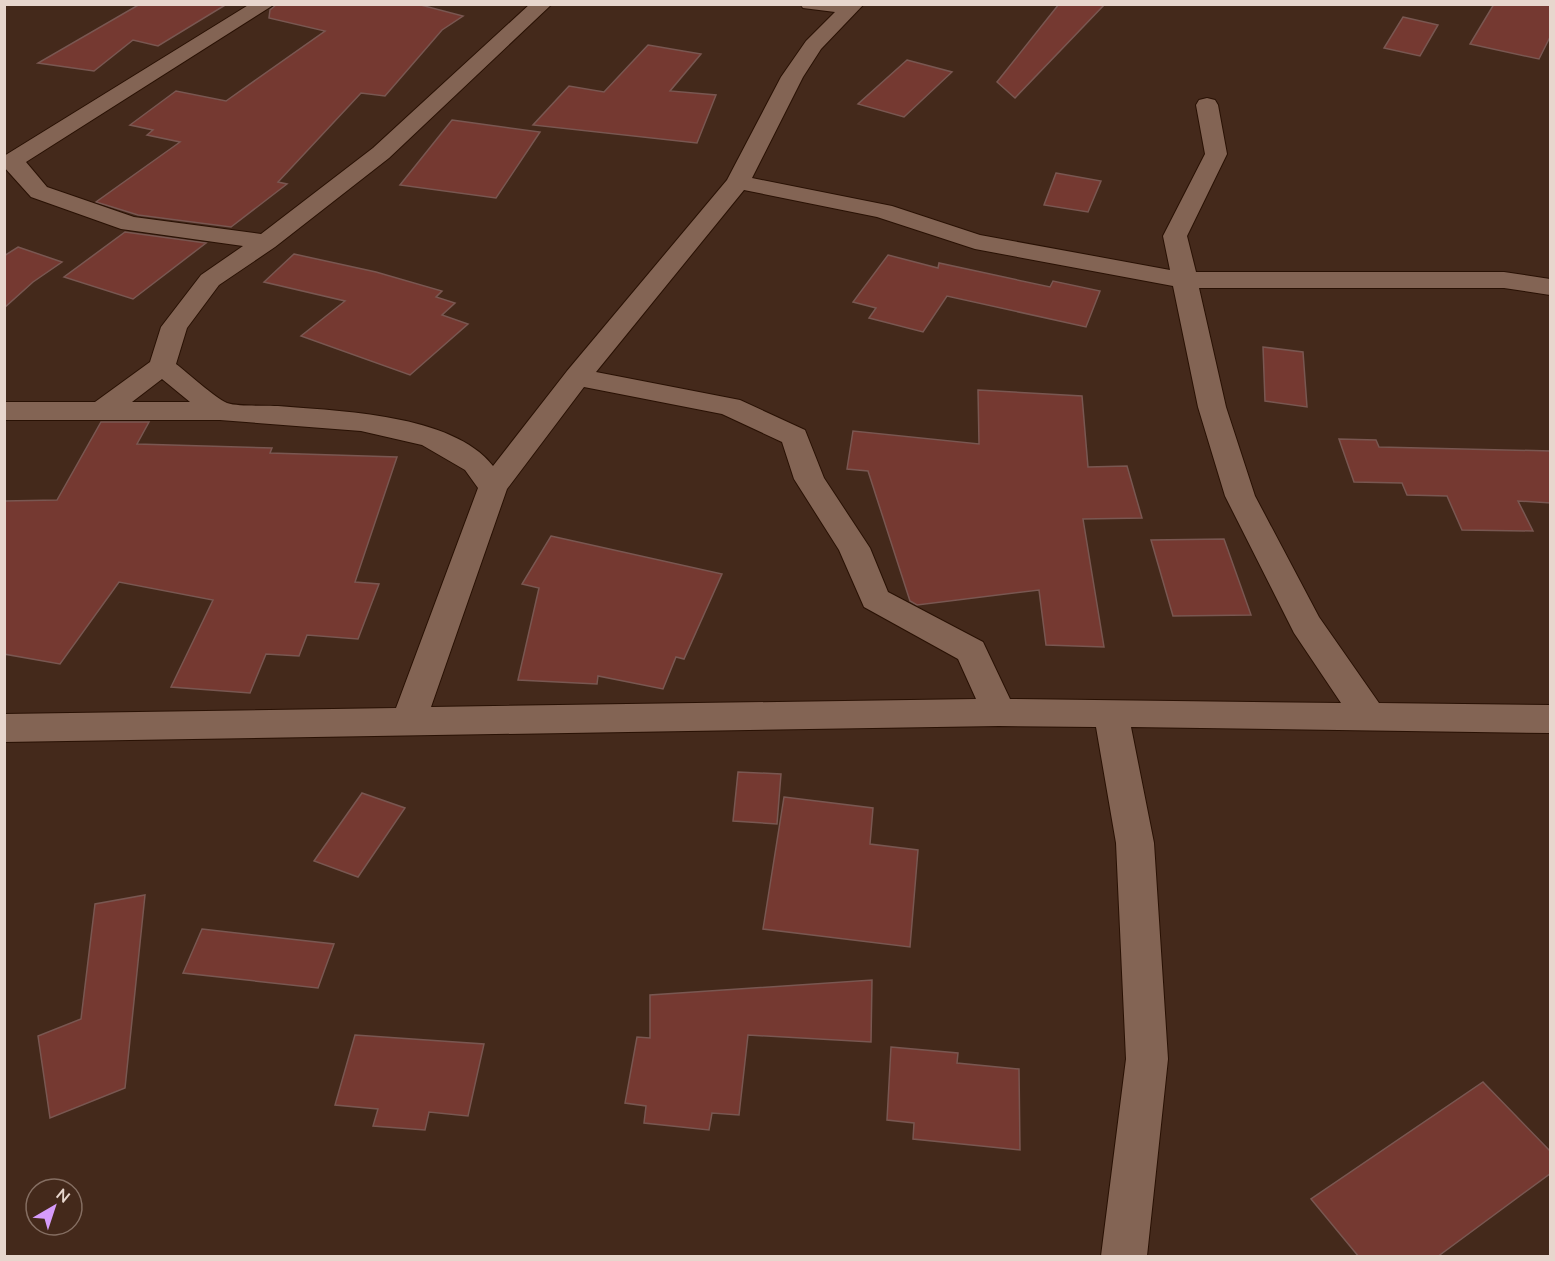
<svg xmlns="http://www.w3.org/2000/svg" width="1555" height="1261" viewBox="0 0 1555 1261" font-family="'Nunito Sans',sans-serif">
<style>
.building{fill:#753931;stroke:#795751;stroke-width:1.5}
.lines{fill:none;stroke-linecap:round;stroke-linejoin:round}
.minor-casing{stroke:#291104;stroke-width:2}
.minor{fill:#836454;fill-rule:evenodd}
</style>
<rect width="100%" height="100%" fill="#44291b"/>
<g class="building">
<path d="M 140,4 L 227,4 L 158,46 L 133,40 L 94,71 L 38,63 Z"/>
<path d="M 277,4 L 417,4 L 463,16 L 442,30 L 385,96 L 361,93 L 278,182 L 287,184 L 231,227 L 138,215 L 96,202 L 180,142 L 147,135 L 153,130 L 130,125 L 176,91 L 226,101 L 325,31 L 269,18 L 270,10 Z"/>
<path d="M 1059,4 L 1105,4 L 1015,98 L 997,82 Z"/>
<path d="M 1494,4 L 1551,4 L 1551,35 L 1539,59 L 1470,44 Z"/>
<path d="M 1403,17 L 1438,25 L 1420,56 L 1384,48 Z"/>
<path d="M 648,45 L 701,54 L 670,91 L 716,95 L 697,143 L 533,125 L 569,86 L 604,92 Z"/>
<path d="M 907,60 L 952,72 L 904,117 L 858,104 Z"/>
<path d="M 452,120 L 540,132 L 496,198 L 400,185 Z"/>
<path d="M 1056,173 L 1101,181 L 1088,212 L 1044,205 Z"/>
<path d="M 125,232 L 206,243 L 133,299 L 64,277 Z"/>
<path d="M 18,247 L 62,262 L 33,282 L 4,308 L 4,256 Z"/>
<path d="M 294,254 L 376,272 L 442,291 L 436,297 L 455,303 L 442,315 L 468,324 L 410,375 L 301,336 L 345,301 L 264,282 Z"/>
<path d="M 888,255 L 938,268 L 939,263 L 1050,287 L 1053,281 L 1100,291 L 1086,327 L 947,296 L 923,332 L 869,318 L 876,308 L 853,302 Z"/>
<path d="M 1263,347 L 1303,352 L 1307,407 L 1265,401 Z"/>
<path d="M 978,390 L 1082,396 L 1088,467 L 1127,466 L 1142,518 L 1083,519 L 1104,647 L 1046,645 L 1039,590 L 917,605 L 910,601 L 868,471 L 847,469 L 853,431 L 979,444 Z"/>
<path d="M 101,422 L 149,422 L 137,444 L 272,448 L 270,453 L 397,457 L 355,582 L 379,584 L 358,639 L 307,635 L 299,656 L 266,654 L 250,693 L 171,687 L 213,600 L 119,582 L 60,664 L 4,654 L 4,501 L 57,500 Z"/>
<path d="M 1339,439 L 1376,440 L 1379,447 L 1551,451 L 1551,503 L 1518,501 L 1533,531 L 1462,530 L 1447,496 L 1407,495 L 1402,483 L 1354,482 Z"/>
<path d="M 551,536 L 722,574 L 684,659 L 676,657 L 663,689 L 598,676 L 597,684 L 518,680 L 539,588 L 522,584 Z"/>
<path d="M 1224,539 L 1251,615 L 1173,616 L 1151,540 Z"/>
<path d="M 738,772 L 781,774 L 777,824 L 733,821 Z"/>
<path d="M 362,793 L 405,808 L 358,877 L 314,861 Z"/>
<path d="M 784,797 L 873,808 L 870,844 L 918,850 L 910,947 L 763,929 Z"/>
<path d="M 145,895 L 125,1088 L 50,1118 L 38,1036 L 81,1019 L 95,904 Z"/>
<path d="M 202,929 L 334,944 L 318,988 L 183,973 Z"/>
<path d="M 872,980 L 871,1042 L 748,1035 L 739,1115 L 712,1113 L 709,1130 L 644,1123 L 646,1106 L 625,1103 L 637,1037 L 650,1038 L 650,995 Z"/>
<path d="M 355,1035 L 484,1044 L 468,1116 L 429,1112 L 425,1130 L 373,1126 L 378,1109 L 335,1105 Z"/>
<path d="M 891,1047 L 958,1053 L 957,1063 L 1019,1069 L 1020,1150 L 913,1139 L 914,1123 L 887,1120 Z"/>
<path d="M 1483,1082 L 1551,1152 L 1551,1173 L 1437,1257 L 1359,1257 L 1311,1199 Z"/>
</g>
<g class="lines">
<g class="minor-casing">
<path id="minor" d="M 250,4 L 275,4 L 26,162 L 47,187 L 134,217 L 261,234 L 373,148 L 530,4 L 552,4 L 389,158 L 275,247 L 219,285 L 187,328 L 176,364 C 188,373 215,398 227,403 C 239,407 264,405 278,406 C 339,411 453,414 493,466 L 567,371 L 727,180 L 781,77 L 806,41 L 835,12 L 803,8 L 800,4 L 864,4 L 821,49 L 803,77 L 752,178 L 892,206 L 980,235 L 1170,270 L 1163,236 L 1205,154 L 1196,105 L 1199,100 L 1207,98 L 1215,100 L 1218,105 L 1227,154 L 1187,236 L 1196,272 L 1504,272 L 1550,279 L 1550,295 L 1504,288 L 1199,288 L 1226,407 L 1255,496 L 1319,617 L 1379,703 L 1550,705 L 1550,733 L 1131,727 L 1154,843 L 1168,1059 L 1147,1256 L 1101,1256 L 1126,1059 L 1116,843 L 1096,727 L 999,726 L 4,742 L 4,714 L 396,708 L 478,488 L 465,470 L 422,445 L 361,431 L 220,420 L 4,420 L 4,402 L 95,402 L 150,362 L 161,327 L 201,275 L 243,246 L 121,229 L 31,197 L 4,167 L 4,156 ZM 744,190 L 877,217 L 975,249 L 1173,286 L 1198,407 L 1225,496 L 1294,633 L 1341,703 L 1010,699 L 983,642 L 888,592 L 870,548 L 824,478 L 805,430 L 740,400 L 596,372 ZM 162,379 L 190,402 L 132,402 ZM 584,387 L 722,414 L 782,442 L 794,479 L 839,550 L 864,607 L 958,659 L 976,699 L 431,707 L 507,489 Z"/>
</g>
<use href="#minor" class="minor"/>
</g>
<rect width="1555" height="1261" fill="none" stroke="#e7d6cd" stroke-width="12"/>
<g transform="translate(54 1207) rotate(39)"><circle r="28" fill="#44291b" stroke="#856e62" stroke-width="1.5"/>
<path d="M0-4.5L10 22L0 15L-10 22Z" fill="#d69bfa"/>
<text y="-9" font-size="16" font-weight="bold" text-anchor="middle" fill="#e7d6cd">N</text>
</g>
</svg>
